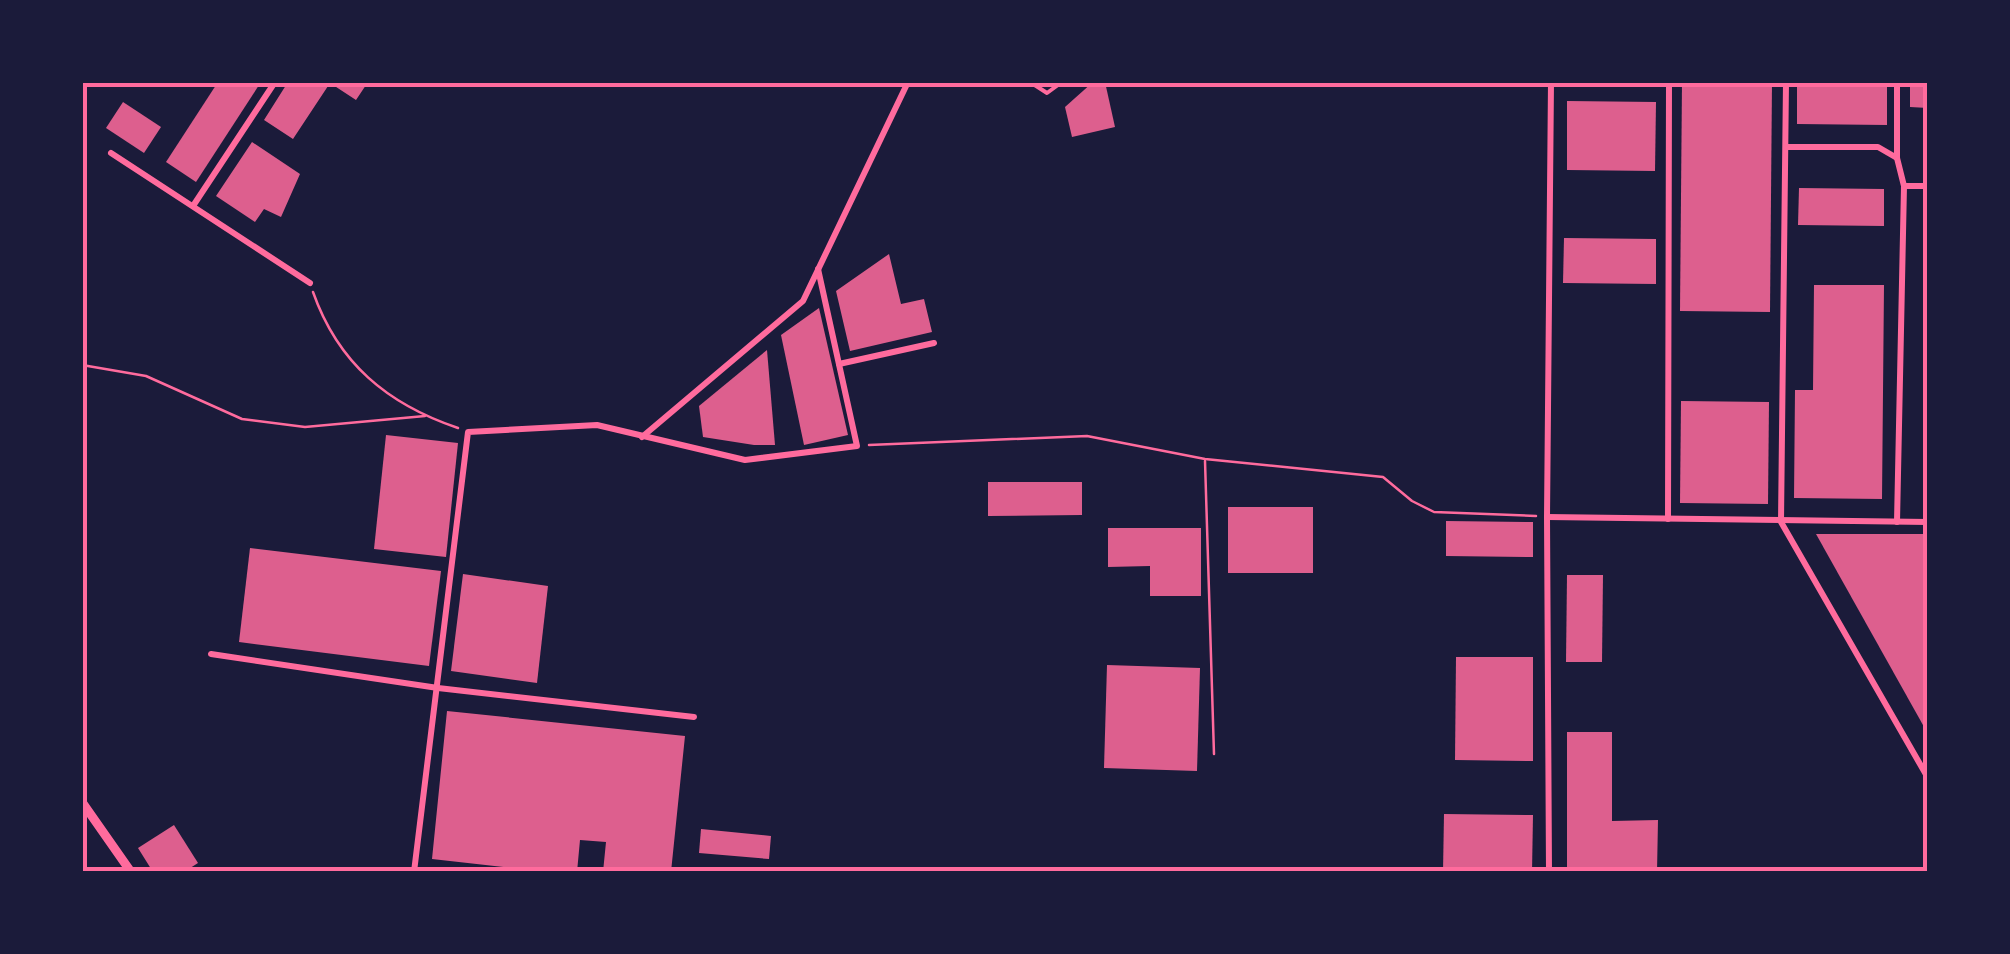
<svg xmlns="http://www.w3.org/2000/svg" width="2010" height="954" viewBox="0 0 2010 954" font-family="'PT Sans',sans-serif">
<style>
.building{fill:#dd5f8e}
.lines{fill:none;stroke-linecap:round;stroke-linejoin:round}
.path{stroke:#ff6b9d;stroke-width:2.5}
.service{stroke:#ff6b9d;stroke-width:4}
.minor{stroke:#ff6b9d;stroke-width:6}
.secondary{stroke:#ff6b9d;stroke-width:9}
.neatline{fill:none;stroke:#ff6b9d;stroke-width:4}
</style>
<rect width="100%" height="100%" fill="#1b1b3a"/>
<g class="building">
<path d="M 218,82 L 261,82 L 196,182 L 166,162 Z"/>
<path d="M 288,82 L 368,82 L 356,100 L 330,83 L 293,139 L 264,120 Z"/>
<path d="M 1093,82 L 1105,82 L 1115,127 L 1072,137 L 1065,107 Z"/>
<path d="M 1682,82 L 1772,82 L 1770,312 L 1680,311 Z"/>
<path d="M 1797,82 L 1887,82 L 1887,125 L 1797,124 Z"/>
<path d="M 1910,82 L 1928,82 L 1928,108 L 1910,107 Z"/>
<path d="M 1567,101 L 1656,102 L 1655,171 L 1567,170 Z"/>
<path d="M 123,102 L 161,127 L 144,153 L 106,128 Z"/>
<path d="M 252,142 L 300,174 L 281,217 L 264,209 L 255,222 L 216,196 Z"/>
<path d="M 1799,188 L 1884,189 L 1884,226 L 1798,225 Z"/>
<path d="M 1564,238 L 1656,239 L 1656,284 L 1563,283 Z"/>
<path d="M 889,254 L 901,304 L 924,299 L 932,332 L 850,351 L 836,291 Z"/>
<path d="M 1814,285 L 1884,285 L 1882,499 L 1794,498 L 1795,390 L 1813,390 Z"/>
<path d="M 819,308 L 848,435 L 804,445 L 781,335 Z"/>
<path d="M 767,350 L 775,445 L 754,445 L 703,437 L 699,406 Z"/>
<path d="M 1681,401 L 1769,402 L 1768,504 L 1680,503 Z"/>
<path d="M 386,435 L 458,443 L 446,557 L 374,549 Z"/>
<path d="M 988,482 L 1082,482 L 1082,515 L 988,516 Z"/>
<rect x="1228" y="507" width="85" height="66"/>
<path d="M 1446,521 L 1533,522 L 1533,557 L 1446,556 Z"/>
<path d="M 1108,528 L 1201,528 L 1201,596 L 1150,596 L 1150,566 L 1108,567 Z"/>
<path d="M 1816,534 L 1928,534 L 1928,734 Z"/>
<path d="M 250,548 L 441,571 L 429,666 L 239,642 Z"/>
<path d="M 463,574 L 548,586 L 537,683 L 451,671 Z"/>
<path d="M 1567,575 L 1603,575 L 1602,662 L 1566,662 Z"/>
<path d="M 1456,657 L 1533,657 L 1533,761 L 1455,760 Z"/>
<path d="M 1107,665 L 1200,668 L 1197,771 L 1104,768 Z"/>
<path d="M 447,711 L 685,736 L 671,872 L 603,872 L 606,842 L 580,840 L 577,872 L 547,872 L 432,859 Z"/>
<path d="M 1567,732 L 1612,732 L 1612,821 L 1658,820 L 1657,872 L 1567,872 Z"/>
<path d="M 1444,814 L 1533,815 L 1532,872 L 1443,872 Z"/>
<path d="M 174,825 L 198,863 L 184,872 L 153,872 L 138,848 Z"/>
<path d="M 701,829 L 771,836 L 769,859 L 699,853 Z"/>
</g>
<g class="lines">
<g class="path">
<path d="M 313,292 C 338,363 387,404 458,428"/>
<path d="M 82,365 L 146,376 L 242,419 L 305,427 L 425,416"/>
<path d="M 869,445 L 1087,436 L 1205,459 L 1383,477 L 1412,501 L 1434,512 L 1536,516"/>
<path d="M 1205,461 L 1214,754"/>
</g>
<path class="service" d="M 1030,82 L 1047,93 L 1062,82"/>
<g class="minor">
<path d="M 1786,82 L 1781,522 L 1928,778"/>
<path d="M 1897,82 L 1897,158 L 1904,186 L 1897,522"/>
<path d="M 1787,147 L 1878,147 L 1897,158"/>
<path d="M 111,153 L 310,283"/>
<path d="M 1904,186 L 1928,186"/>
<path d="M 193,206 L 275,82"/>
<path d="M 839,364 L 934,343"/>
<path d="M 642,437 L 803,301 L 908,82"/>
<path d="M 1547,517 L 1928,522"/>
<path d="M 1668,519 L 1669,82"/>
<path d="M 211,654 L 438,688 L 694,717"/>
<path d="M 414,872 L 468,432 L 597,425 L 745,460 L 857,446 L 818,269"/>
<path d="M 1549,872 L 1547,517 L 1551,82"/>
</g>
<path class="secondary" d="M 82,802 L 131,872"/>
</g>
<rect width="2010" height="954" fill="none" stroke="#1b1b3a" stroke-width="170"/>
<rect x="85" y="85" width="1840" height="784" class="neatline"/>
</svg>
